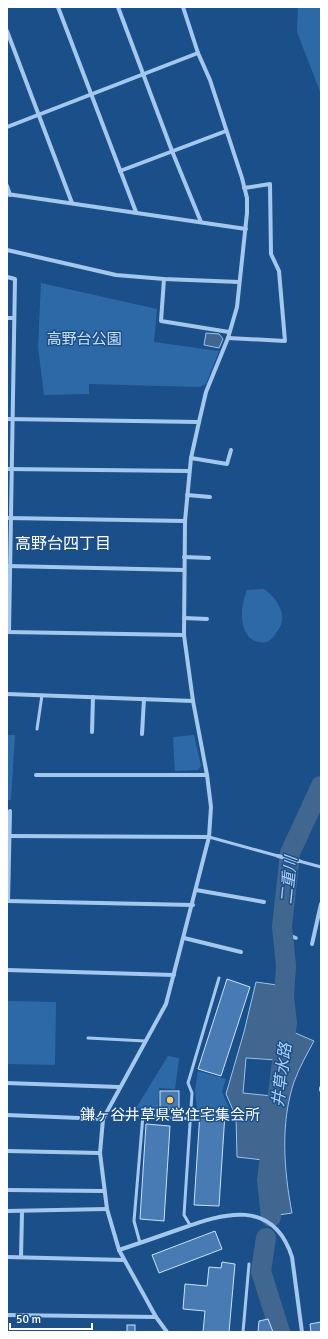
<svg xmlns="http://www.w3.org/2000/svg" width="328" height="1339" viewBox="0 0 328 1339" font-family="Signika,'Noto Sans JP',sans-serif">
<style>
.green{fill:#2e69a7}
.water{fill:#416791;stroke:#97c3ef}
.lines{fill:none;stroke-linecap:round;stroke-linejoin:round}
.stream{stroke:#97c3ef;stroke-width:3.5}
.river{stroke:#416791;stroke-width:20}
.building{fill:#487bb3;stroke:#cae1f9}
.service{stroke:#a4c8ed;stroke-width:3}
.minor{stroke:#a4c8ed;stroke-width:4}
.poi-dot{fill:#fecb61;stroke:#1b4f89;stroke-width:1.5}
.labels{text-anchor:middle;stroke-width:3;stroke-linejoin:round;paint-order:stroke}
.park-label{font-size:15px;fill:#cae1f9;stroke:#1b4f89}
.poi-label{font-size:15px;fill:#fff;stroke:#1b4f89}
.neighbourhood-label{font-size:16px;fill:#fff;stroke:#1b4f89}
.water-label{font-size:16px;font-style:italic;fill:#b0d2f4;stroke:#1b4f89}
</style>
<rect width="100%" height="100%" fill="#1b4f89"/>
<g class="green">
<path d="M 298,7 L 321,7 L 321,94 L 297,32 Z"/>
<path d="M 41,283 L 157,309 L 154,342 L 219,351 L 206,384 L 200,387 L 89,384 L 89,394 L 44,395 L 38,347 Z"/>
<path d="M 264,589 C 278,599 290,617 276,633 C 274,636 271,640 267,642 C 264,643 258,642 255,641 C 237,632 241,605 247,590 Z"/>
<path d="M 7,735 L 15,735 L 11,800 L 7,800 Z"/>
<path d="M 194,735 L 201,766 L 198,770 L 175,771 L 173,737 Z"/>
<path d="M 7,1001 L 56,1002 L 55,1065 L 7,1064 Z"/>
<path d="M 168,1056 L 179,1058 L 175,1089 L 159,1088 L 158,1109 L 136,1108 Z"/>
<path d="M 198,1071 L 226,1079 L 222,1092 L 231,1113 L 197,1109 L 195,1090 Z"/>
</g>
<g class="water">
<path d="M 206,333 L 219,334 L 223,339 L 219,348 L 204,345 Z"/>
<path d="M 256,982 L 277,985 L 276,999 L 280,1021 L 277,1060 L 246,1058 L 243,1093 L 272,1096 L 263,1160 L 237,1157 L 236,1117 L 226,1094 L 244,1032 Z"/>
<path d="M 293,1032 L 314,1041 C 307,1054 299,1068 294,1082 C 280,1124 284,1171 292,1213 L 278,1215 L 275,1177 Z"/>
</g>
<g class="lines">
<path class="stream" d="M 283,933 L 296,938"/>
<g class="river">
<path d="M 271,1217 L 267,1180 L 287,1023 L 284,998 L 286,965 L 282,927 L 290,853 L 321,786"/>
<path d="M 266,1238 L 261,1271 L 280,1332"/>
</g>
</g>
<g class="building">
<path d="M 227,979 L 250,987 L 221,1076 L 198,1069 Z"/>
<rect x="160" y="1091" width="19" height="18"/>
<path d="M 200,1112 L 225,1113 L 219,1206 L 194,1205 Z"/>
<path d="M 146,1124 L 170,1126 L 164,1221 L 140,1219 Z"/>
<path d="M 215,1231 L 222,1249 L 159,1273 L 152,1255 Z"/>
<path d="M 222,1262 L 235,1264 L 229,1332 L 203,1332 L 205,1311 L 183,1309 L 185,1284 L 207,1286 L 209,1267 L 221,1268 Z"/>
<path d="M 268,1319 L 273,1332 L 258,1332 L 259,1321 Z"/>
<path d="M 321,1322 L 321,1332 L 311,1332 L 310,1324 Z"/>
<rect x="127" y="1325" width="8" height="7"/>
</g>
<g class="lines">
<g class="service">
<path d="M 37,729 L 42,695"/>
<path d="M 209,837 L 278,856"/>
<path d="M 299,861 L 321,867"/>
<path d="M 88,1038 L 145,1041"/>
<path d="M 190,1225 L 184,1215 L 192,1093 L 188,1083 L 219,978"/>
<path d="M 140,1243 L 134,1221 L 143,1115 L 191,1119"/>
<path d="M 243,1332 L 249,1264"/>
</g>
<g class="minor">
<path d="M 58,7 L 136,212"/>
<path d="M 118,7 L 172,151 L 201,222"/>
<path d="M 7,31 L 72,203"/>
<path d="M 7,127 L 198,53"/>
<path d="M 120,171 L 226,131"/>
<path d="M 7,186 L 10,195"/>
<path d="M 7,194 L 246,229"/>
<path d="M 7,250 L 116,275 L 164,279 L 239,282"/>
<path d="M 7,277 L 15,279 L 9,632"/>
<path d="M 164,279 L 161,321 L 229,332"/>
<path d="M 7,318 L 14,318"/>
<path d="M 228,338 L 285,341 L 279,271 L 271,254 L 270,184 L 244,188"/>
<path d="M 7,419 L 199,422"/>
<path d="M 191,458 L 227,464 L 231,450"/>
<path d="M 7,469 L 189,471"/>
<path d="M 187,495 L 210,497"/>
<path d="M 7,518 L 185,521"/>
<path d="M 184,557 L 209,558"/>
<path d="M 7,566 L 184,570"/>
<path d="M 184,618 L 207,619"/>
<path d="M 7,632 L 184,635"/>
<path d="M 7,694 L 193,701"/>
<path d="M 92,732 L 93,697"/>
<path d="M 142,734 L 144,699"/>
<path d="M 36,775 L 207,775"/>
<path d="M 7,836 L 209,837"/>
<path d="M 278,856 L 299,861"/>
<path d="M 196,890 L 264,902"/>
<path d="M 7,901 L 193,905"/>
<path d="M 8,901 L 10,811"/>
<path d="M 184,938 L 241,952"/>
<path d="M 312,944 L 321,904"/>
<path d="M 7,970 L 174,975"/>
<path d="M 7,1083 L 119,1087"/>
<path d="M 321,1088 L 321,1090"/>
<path d="M 7,1115 L 103,1119"/>
<path d="M 7,1151 L 100,1153"/>
<path d="M 7,1190 L 104,1191"/>
<path d="M 7,1211 L 107,1209"/>
<path d="M 119,1250 C 140,1243 160,1236 180,1229 C 224,1213 273,1198 292,1257 L 302,1332"/>
<path d="M 7,1257 L 124,1260"/>
<path d="M 21,1257 L 22,1212"/>
<path d="M 7,1315 L 156,1317"/>
<path d="M 167,1332 L 156,1317 L 119,1250 L 107,1209 L 100,1153 L 103,1119 L 166,1004 L 209,837 L 211,807 L 207,775 L 193,701 L 184,635 L 185,521 L 191,458 L 199,422 L 206,392 L 228,338 L 237,307 L 247,213 L 247,198 L 242,178 L 210,80 L 198,53 L 183,7"/>
</g>
</g>
<circle class="poi-dot" cx="170" cy="1100" r="4"/>
<g class="labels">
<g class="park-label">
<text x="84" y="344">高野台公園</text>
</g>
<g class="poi-label">
<text x="170" y="1120">鎌ヶ谷井草県営住宅集会所</text>
</g>
<g class="neighbourhood-label">
<text x="63" y="549">高野台四丁目</text>
</g>
<g class="water-label">
<text transform="translate(288 880) rotate(-84)" y="6">二重川</text>
<text transform="translate(281 1075) rotate(-83)" y="6">井草水路</text>
</g>
</g>
<rect width="328" height="1339" fill="none" stroke="#ffffff" stroke-width="16"/>
<path d="M10 1323v6h82v-6" fill="none" stroke="#ffffff" stroke-width="2"/>
<text x="16" y="1323" font-size="12" fill="#ffffff" stroke="#1b4f89" stroke-width="3" paint-order="stroke">50 m</text>
</svg>
